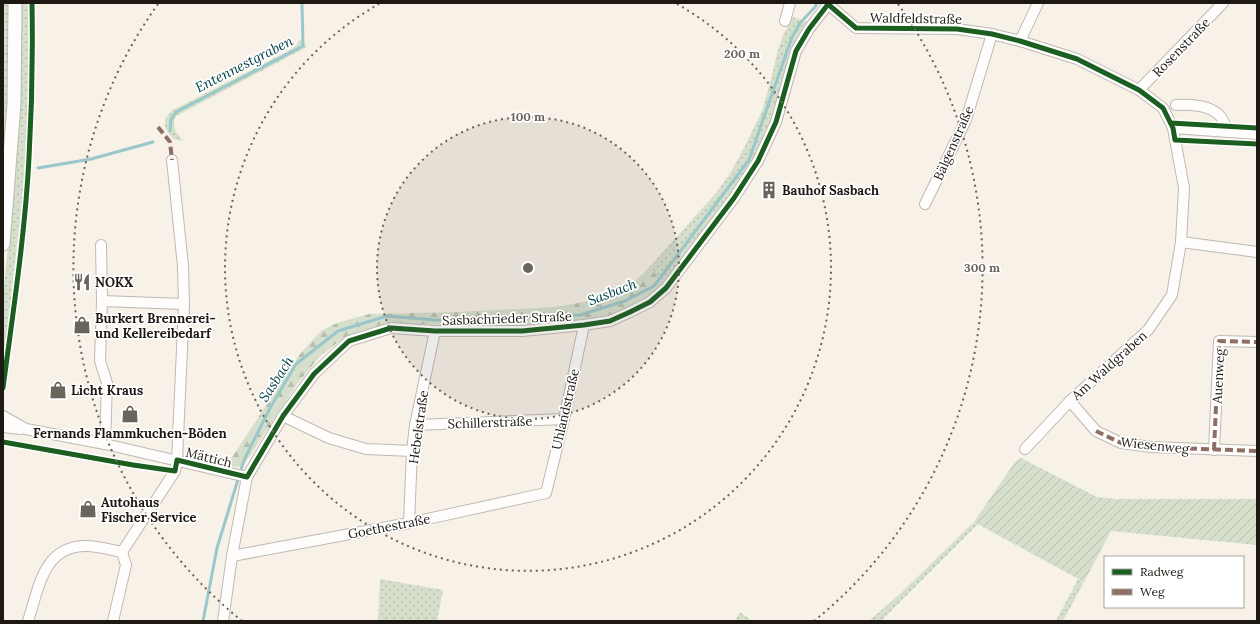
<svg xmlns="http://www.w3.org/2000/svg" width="1260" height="624" viewBox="0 0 1260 624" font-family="Lora,serif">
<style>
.grass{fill:url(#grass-dots)}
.forest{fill:url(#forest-firs)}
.garden{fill:url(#garden-furrows)}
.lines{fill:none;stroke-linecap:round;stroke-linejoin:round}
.stream{stroke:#9ac7ca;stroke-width:3}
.minor-casing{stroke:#beb9b2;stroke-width:12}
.tertiary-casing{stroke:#beb9b2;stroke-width:15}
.minor{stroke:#fefdfc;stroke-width:10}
.tertiary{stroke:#fefdfc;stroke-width:13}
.quiet{stroke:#8d6e63;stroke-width:4;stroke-dasharray:8 4;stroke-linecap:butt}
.cycleway-casing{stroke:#fff;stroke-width:8}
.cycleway{stroke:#1b5e20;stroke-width:5}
.ring{fill:none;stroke:#69645c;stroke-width:2;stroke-dasharray:2 4}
.labels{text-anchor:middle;stroke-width:3.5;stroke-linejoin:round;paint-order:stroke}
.street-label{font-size:13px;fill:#1d1811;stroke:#fff}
.poi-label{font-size:13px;font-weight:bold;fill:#1d1811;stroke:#fff;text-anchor:start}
.water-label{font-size:14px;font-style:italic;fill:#004147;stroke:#fff}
.centre{fill:#69645c;stroke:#fff;stroke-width:2}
.ring-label{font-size:12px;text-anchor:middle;font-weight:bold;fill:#69645c;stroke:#fff;stroke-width:3.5;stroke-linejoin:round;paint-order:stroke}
</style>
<defs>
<pattern id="grass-dots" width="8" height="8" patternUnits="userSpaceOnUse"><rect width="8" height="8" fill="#d5dfcc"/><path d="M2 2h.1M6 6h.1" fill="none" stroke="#b6bfae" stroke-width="1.8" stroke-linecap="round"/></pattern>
<pattern id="forest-firs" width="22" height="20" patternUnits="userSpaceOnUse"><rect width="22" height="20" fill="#d5dfcc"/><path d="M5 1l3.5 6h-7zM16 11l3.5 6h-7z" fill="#b6bfae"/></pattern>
<pattern id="garden-furrows" width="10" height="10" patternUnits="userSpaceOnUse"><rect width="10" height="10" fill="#d5dfcc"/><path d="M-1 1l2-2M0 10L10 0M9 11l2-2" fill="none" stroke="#b6bfae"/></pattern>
</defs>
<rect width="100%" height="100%" fill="#f7f1e8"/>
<g class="grass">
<path d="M 3,3 L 11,3 L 6,158 L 3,161 Z"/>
<path d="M 20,3 L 30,3 L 30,81 L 27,154 L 3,372 L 3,297 L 13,198 Z"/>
<path d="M 793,17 L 807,22 L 795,43 L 771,123 L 755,157 L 735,191 L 660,289 L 653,270 L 646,271 L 716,193 L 731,172 L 746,144 L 762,111 L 771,79 L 778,50 L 784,33 Z"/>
<path d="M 300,39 L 307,47 L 176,116 C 171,127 176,132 183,141 L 173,139 C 164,127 160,122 173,110 L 290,50 L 297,45 Z"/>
<path d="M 974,522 L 978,524 L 881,621 L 869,621 L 902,592 Z"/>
<path d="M 380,579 L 443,590 L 437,621 L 378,621 Z"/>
<path d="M 1078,579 L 1084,582 L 1063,621 L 1056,621 Z"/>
<path d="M 740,612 L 752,621 L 735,621 Z"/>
</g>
<path class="forest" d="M 652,270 L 659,277 L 661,282 L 660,289 L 652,296 L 633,307 L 609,315 L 578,321 L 496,326 L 415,324 L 380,327 L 344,338 L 321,355 L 298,383 L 243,466 L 235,467 L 227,465 L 299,355 L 321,331 L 337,323 L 369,314 L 457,312 L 555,307 L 584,302 L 616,292 L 633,283 L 646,271 Z"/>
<path class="garden" d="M 1021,458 L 1097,497 L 1115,499 L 1257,499 L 1257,545 L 1111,531 L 1084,582 L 974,522 L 1015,462 Z"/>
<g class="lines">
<g class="stream">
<path d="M 170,131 L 171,119 L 176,112 L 303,46 L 302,3"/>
<path d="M 38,168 L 91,159 L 153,142"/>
<path d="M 203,621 L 217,548 L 244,460 L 270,408 L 296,364 L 338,331 L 387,316 L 435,320 L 580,315 L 625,301 L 654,286 L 749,160 L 792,37 L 800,23 L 815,7 L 817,3"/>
</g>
<g class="minor-casing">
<g id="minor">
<path d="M 829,5 L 856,28 L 957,29 L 992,34 L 1020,41 L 1077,59 L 1139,90 L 1163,108 L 1173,128 L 1184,188 L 1181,242 L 1172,295 L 1148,330 L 1070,401 L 1025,449"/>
<path d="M 785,21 L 790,3"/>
<path d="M 1020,41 L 1038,3"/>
<path d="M 1139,90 L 1223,3"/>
<path d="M 1176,105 C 1191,104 1211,105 1221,117 C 1224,121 1226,128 1228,132"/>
<path d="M 1173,128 L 1257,134"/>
<path d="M 925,204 L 966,120 L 992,34"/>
<path d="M 1181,242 L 1257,252"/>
<path d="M 101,245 L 102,301"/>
<path d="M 1070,401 L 1096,431 L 1121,443 L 1151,447 L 1257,451"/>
<path d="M 3,416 L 26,429 L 105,444 L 247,477"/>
<path d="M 283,416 L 329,438 L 366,449 L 412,451"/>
<path d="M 415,425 L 564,419"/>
<path d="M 3,427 L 21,429"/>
<path d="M 105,444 L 107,383 L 100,361 L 102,301 L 184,304"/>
<path d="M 1214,450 L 1219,341 L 1257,342"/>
<path d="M 409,523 L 412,451 L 415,425 L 435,331"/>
<path d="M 122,552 L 175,471 L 177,460 L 184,304 L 183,266 L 172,160"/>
<path d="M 232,556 L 409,523 L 546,493 L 564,419 L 584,325"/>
<path d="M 28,621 C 39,588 43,546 86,546 C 98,546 111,550 122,552 L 126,565 L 113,621"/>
<path d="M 223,621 L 232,556 L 247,477 L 283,416 L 314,374 L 349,341 L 391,328 L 435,331 L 522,331 L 584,325 L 610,321 L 630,312 L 650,302 L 666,288 L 734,198 L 758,161 L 776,122 L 796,51 L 809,29 L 829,3"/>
</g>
</g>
<g class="tertiary-casing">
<path id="tertiary" d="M 3,244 L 14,104 L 15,3"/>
</g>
<use href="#minor" class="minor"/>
<use href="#tertiary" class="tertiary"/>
<g class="quiet">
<path d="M 158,127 L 170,142 L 172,160"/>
<path d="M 1096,431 L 1121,443 L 1151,447 L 1257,451"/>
<path d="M 1214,450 L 1219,341 L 1257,342"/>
</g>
<g class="cycleway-casing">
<g id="cycleway">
<path d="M 829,5 L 856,28 L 957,29 L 992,34 L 1020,41 L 1077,59 L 1139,90 L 1163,108 L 1173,128 L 1175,140 L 1257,144"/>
<path d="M 1171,123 L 1257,128"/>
<path d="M 3,388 C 13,312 25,235 29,158 C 32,106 33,55 32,3"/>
<path d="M 3,442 L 133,465 L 175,471 L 177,460 L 247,477 L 283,416 L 314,374 L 349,341 L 391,328 L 435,331 L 522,331 L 584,325 L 610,321 L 630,312 L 650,302 L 666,288 L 734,198 L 758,161 L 776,122 L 796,51 L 809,29 L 829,3"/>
</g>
</g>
<use href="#cycleway" class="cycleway"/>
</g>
<circle cx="528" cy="268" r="151" fill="#69645c" fill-opacity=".12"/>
<g class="ring">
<circle cx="528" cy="268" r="151"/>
<path d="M677 4A303 303 0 1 1 379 4"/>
<path d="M242 621A454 454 0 0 1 158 4M898 4A454 454 0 0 1 814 621"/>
</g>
<defs>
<g id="building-bare" transform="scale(1.38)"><path d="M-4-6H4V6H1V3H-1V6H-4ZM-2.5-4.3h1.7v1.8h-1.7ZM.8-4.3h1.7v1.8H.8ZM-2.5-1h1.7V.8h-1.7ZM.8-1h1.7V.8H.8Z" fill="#69645c" stroke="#fff" stroke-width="2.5" paint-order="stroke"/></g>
<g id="restaurant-bare" transform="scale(1.38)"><path d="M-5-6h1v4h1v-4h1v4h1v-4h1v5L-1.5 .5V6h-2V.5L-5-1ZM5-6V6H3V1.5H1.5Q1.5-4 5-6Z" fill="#69645c" stroke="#fff" stroke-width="2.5" paint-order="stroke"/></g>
<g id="shop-bare" transform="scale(1.38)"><path d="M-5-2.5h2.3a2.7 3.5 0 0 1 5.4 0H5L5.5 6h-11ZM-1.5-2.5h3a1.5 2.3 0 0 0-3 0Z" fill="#69645c" stroke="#fff" stroke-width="2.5" paint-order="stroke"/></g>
</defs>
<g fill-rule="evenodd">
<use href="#building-bare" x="769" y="190"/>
<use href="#restaurant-bare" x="82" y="282"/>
<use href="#shop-bare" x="82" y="325"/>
<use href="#shop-bare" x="58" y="390"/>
<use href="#shop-bare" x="130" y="414"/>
<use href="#shop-bare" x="88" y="509"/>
</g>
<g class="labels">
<g class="street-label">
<text transform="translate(916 18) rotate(1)" y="5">Waldfeldstraße</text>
<text transform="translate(1181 47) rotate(-46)" y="5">Rosenstraße</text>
<text transform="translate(953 143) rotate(-66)" y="5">Bälgenstraße</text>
<text transform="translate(507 318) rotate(-2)" y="5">Sasbachrieder Straße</text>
<text transform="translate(1109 365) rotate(-42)" y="5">Am Waldgraben</text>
<text transform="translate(1218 376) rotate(-87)" y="5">Auenweg</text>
<text transform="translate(565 409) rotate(-77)" y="5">Uhlandstraße</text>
<text transform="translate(490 422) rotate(-2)" y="5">Schillerstraße</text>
<text transform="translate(418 427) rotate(-82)" y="5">Hebelstraße</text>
<text transform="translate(1155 445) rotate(6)" y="5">Wiesenweg</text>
<text transform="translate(209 457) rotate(14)" y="5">Mättich</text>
<text transform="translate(389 526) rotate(-11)" y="5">Goethestraße</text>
</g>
<g class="poi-label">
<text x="782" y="195">Bauhof Sasbach</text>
<text x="95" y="287">NOKX</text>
<text x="95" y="323">Burkert Brennerei-<tspan x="95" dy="15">und Kellereibedarf</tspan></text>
<text x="71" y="395">Licht Kraus</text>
<text x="130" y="438" text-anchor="middle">Fernands Flammkuchen-Böden</text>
<text x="101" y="507">Autohaus<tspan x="101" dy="15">Fischer Service</tspan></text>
</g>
<g class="water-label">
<text transform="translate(244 64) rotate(-27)" y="5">Entennestgraben</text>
<text transform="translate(612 292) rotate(-21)" y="5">Sasbach</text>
<text transform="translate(276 379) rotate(-57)" y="5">Sasbach</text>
</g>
</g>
<circle cx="528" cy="268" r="6" class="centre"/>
<g class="ring-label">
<text x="742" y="58">200 m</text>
<text x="528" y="121">100 m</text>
<text x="982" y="272">300 m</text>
</g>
<rect width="1260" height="624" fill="none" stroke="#1d1811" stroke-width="8"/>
<rect x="1104" y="556" width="140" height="52" fill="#ffffff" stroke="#a5a3a0"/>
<rect x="1112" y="569" width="20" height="6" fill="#1b5e20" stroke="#a5a3a0"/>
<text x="1140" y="576" font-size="12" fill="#1d1811">Radweg</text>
<rect x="1112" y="589" width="20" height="6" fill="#8d6e63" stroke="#a5a3a0"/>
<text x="1140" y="596" font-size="12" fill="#1d1811">Weg</text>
</svg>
